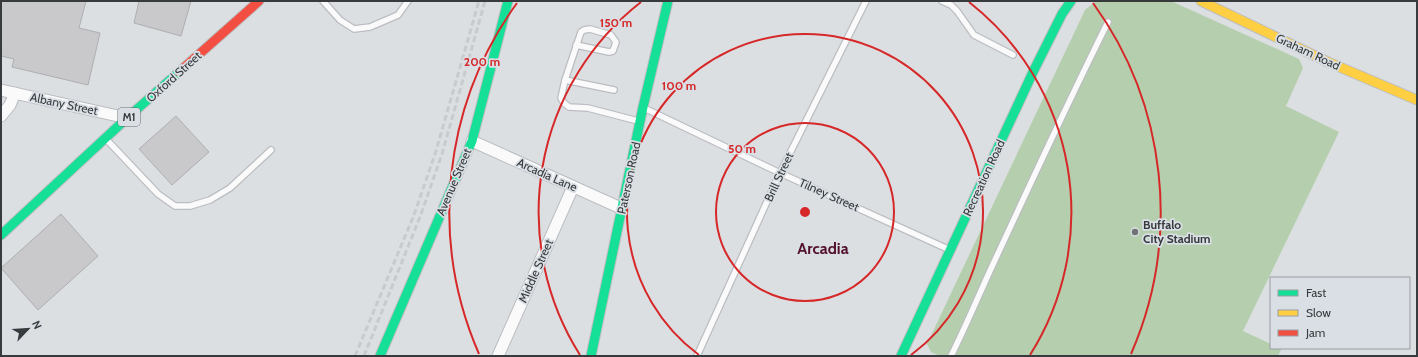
<svg xmlns="http://www.w3.org/2000/svg" width="1418" height="357" viewBox="0 0 1418 357" font-family="Cabin,sans-serif">
<style>
.green{fill:#b5cfae}
.building{fill:#c9c8cb;stroke:#aeafb1}
.lines{fill:none;stroke-linecap:round;stroke-linejoin:round}
.lane-casing{stroke:#bbbdc0;stroke-width:8}
.street-casing{stroke:#bbbdc0;stroke-width:13}
.fast-casing{stroke:#bbbdc0;stroke-width:11}
.slow-casing{stroke:#bbbdc0;stroke-width:11}
.jam-casing{stroke:#bbbdc0;stroke-width:11}
.lane{stroke:#fafafb;stroke-width:5.5}
.street{stroke:#fafafb;stroke-width:11}
.fast{stroke:#16e098;stroke-width:9}
.slow{stroke:#ffcf43;stroke-width:9}
.jam{stroke:#f24e42;stroke-width:9}
.rail{stroke:#c9cacb;stroke-width:3;stroke-dasharray:6 3;stroke-linecap:butt}
.ring{fill:none;stroke:#d62828;stroke-width:2}
.poi-dot{fill:#717477;stroke:#d9dfe5;stroke-width:1.5}
.labels{text-anchor:middle;stroke-width:3.5;stroke-linejoin:round;paint-order:stroke}
.shield{fill:#d9dfe5;stroke:#686c6f;stroke-width:1}
.shield-label{font-size:11px;font-weight:bold;fill:#383b3d}
.street-label{font-size:12px;fill:#383b3d;stroke:#d9dfe5}
.poi-label{font-size:12px;font-weight:bold;fill:#383b3d;stroke:#d9dfe5;text-anchor:start}
.district-label{font-size:16px;font-weight:bold;fill:#54112a;stroke:#d9dfe5}
.centre{fill:#d62828;stroke:#d9dfe5;stroke-width:2}
.ring-label{font-size:12px;text-anchor:middle;font-weight:bold;fill:#d62828;stroke:#d9dfe5;stroke-width:3.5;stroke-linejoin:round;paint-order:stroke}
</style>
<rect width="100%" height="100%" fill="#dcdfe2"/>
<path class="green" d="M 1096,1 L 1171,1 L 1299,59 L 1303,68 L 1286,106 L 1339,132 L 1243,331 L 1271,344 L 1271,348 L 1282,348 L 1278,356 L 940,356 L 931,352 L 927,344 L 1085,10 Z"/>
<g class="building">
<path d="M 1,1 L 86,1 L 79,28 L 100,33 L 88,85 L 12,67 L 14,59 L 1,56 Z"/>
<path d="M 139,1 L 191,1 L 181,36 L 134,23 Z"/>
<path d="M 176,116 L 209,152 L 172,185 L 139,149 Z"/>
<path d="M 61,214 L 98,256 L 38,310 L 1,268 Z"/>
</g>
<g class="lines">
<g class="lane-casing">
<g id="lane">
<path d="M 323,1 L 340,20 L 354,29 L 370,27 L 398,15 L 408,1"/>
<path d="M 942,1 L 951,5 L 957,11 L 974,35 L 1013,55"/>
<path d="M 576,45 L 609,52 L 613,51 L 616,42 L 611,35 L 590,29 L 584,30 L 581,32 L 565,80 L 561,98 L 564,103 L 569,107 L 588,108 L 638,121"/>
<path d="M 565,80 L 614,90"/>
<path d="M 644,108 L 780,173 L 950,250"/>
<path d="M 107,140 L 158,194 L 175,206 L 190,206 L 210,200 L 230,188 L 271,150"/>
<path d="M 697,356 L 780,173 L 866,1"/>
<path d="M 951,356 C 967,324 980,292 995,260 C 1032,180 1069,100 1108,22"/>
</g>
</g>
<g class="street-casing">
<g id="street">
<path d="M 1,90 L 127,118"/>
<path d="M 1,116 L 10,105 L 15,93"/>
<path d="M 472,141 L 623,209"/>
<path d="M 498,356 L 573,187"/>
</g>
</g>
<g class="fast-casing">
<g id="fast">
<path d="M 1,235 L 127,118 L 179,72"/>
<path d="M 380,356 L 472,141 L 508,1"/>
<path d="M 591,356 L 643,107 L 668,1"/>
<path d="M 901,356 L 1034,70 L 1062,14 L 1071,1"/>
</g>
</g>
<g class="slow-casing">
<path id="slow" d="M 1201,1 L 1328,62 L 1417,100"/>
</g>
<g class="jam-casing">
<path id="jam" d="M 179,72 L 259,1"/>
</g>
<use href="#lane" class="lane"/>
<use href="#street" class="street"/>
<use href="#fast" class="fast"/>
<use href="#slow" class="slow"/>
<use href="#jam" class="jam"/>
<g class="rail">
<path d="M 355,356 L 414,215 L 436,151 L 479,1"/>
<path d="M 364,356 L 420,217 L 442,154 L 485,1"/>
</g>
</g>
<g class="ring">
<circle cx="805" cy="212" r="89"/>
<path d="M699 355A178 178 0 1 1 911 355"/>
<path d="M580 355A267 267 0 0 1 641 2M969 2A267 267 0 0 1 1030 355"/>
<path d="M479 354A356 356 0 0 1 517 3M1093 3A356 356 0 0 1 1131 354"/>
</g>
<circle class="poi-dot" cx="1135" cy="232" r="4"/>
<g class="labels">
<rect class="shield" x="118" y="108" width="22" height="18" rx="3"/>
<g class="shield-label">
<text x="129" y="121">M1</text>
</g>
<g class="street-label">
<text transform="translate(1308 52) rotate(25)" y="4">Graham Road</text>
<text transform="translate(174 77) rotate(-42)" y="4">Oxford Street</text>
<text transform="translate(64 104) rotate(12)" y="4">Albany Street</text>
<text transform="translate(547 175) rotate(24)" y="4">Arcadia Lane</text>
<text transform="translate(779 177) rotate(-65)" y="4">Brill Street</text>
<text transform="translate(629 178) rotate(-78)" y="4">Paterson Road</text>
<text transform="translate(984 178) rotate(-65)" y="4">Recreation Road</text>
<text transform="translate(454 182) rotate(-67)" y="4">Avenue Street</text>
<text transform="translate(829 195) rotate(24)" y="4">Tilney Street</text>
<text transform="translate(536 271) rotate(-66)" y="4">Middle Street</text>
</g>
<g class="poi-label">
<text x="1143" y="229">Buffalo<tspan x="1143" dy="14">City Stadium</tspan></text>
</g>
<g class="district-label">
<text x="823" y="254">Arcadia</text>
</g>
</g>
<circle cx="805" cy="212" r="6" class="centre"/>
<g class="ring-label">
<text x="616" y="27">150 m</text>
<text x="482" y="66">200 m</text>
<text x="679" y="90">100 m</text>
<text x="742" y="153">50 m</text>
</g>
<rect width="1418" height="357" fill="none" stroke="#383b3d" stroke-width="4"/>
<rect x="1270" y="277" width="140" height="72" fill="#d9dfe5" stroke="#999da2"/>
<rect x="1278" y="290" width="20" height="6" fill="#16e098" stroke="#999da2"/>
<text x="1306" y="297" font-size="12" fill="#383b3d">Fast</text>
<rect x="1278" y="310" width="20" height="6" fill="#ffcf43" stroke="#999da2"/>
<text x="1306" y="317" font-size="12" fill="#383b3d">Slow</text>
<rect x="1278" y="330" width="20" height="6" fill="#f24e42" stroke="#999da2"/>
<text x="1306" y="337" font-size="12" fill="#383b3d">Jam</text>
<g transform="translate(28 329) rotate(65)" stroke="#d9dfe5" stroke-width="3" paint-order="stroke">
<path d="M0-3L7 15L0 10L-7 15Z" fill="#383b3d"/>
<text y="-6" font-size="11" font-weight="bold" text-anchor="middle" fill="#383b3d">N</text>
</g>
</svg>
